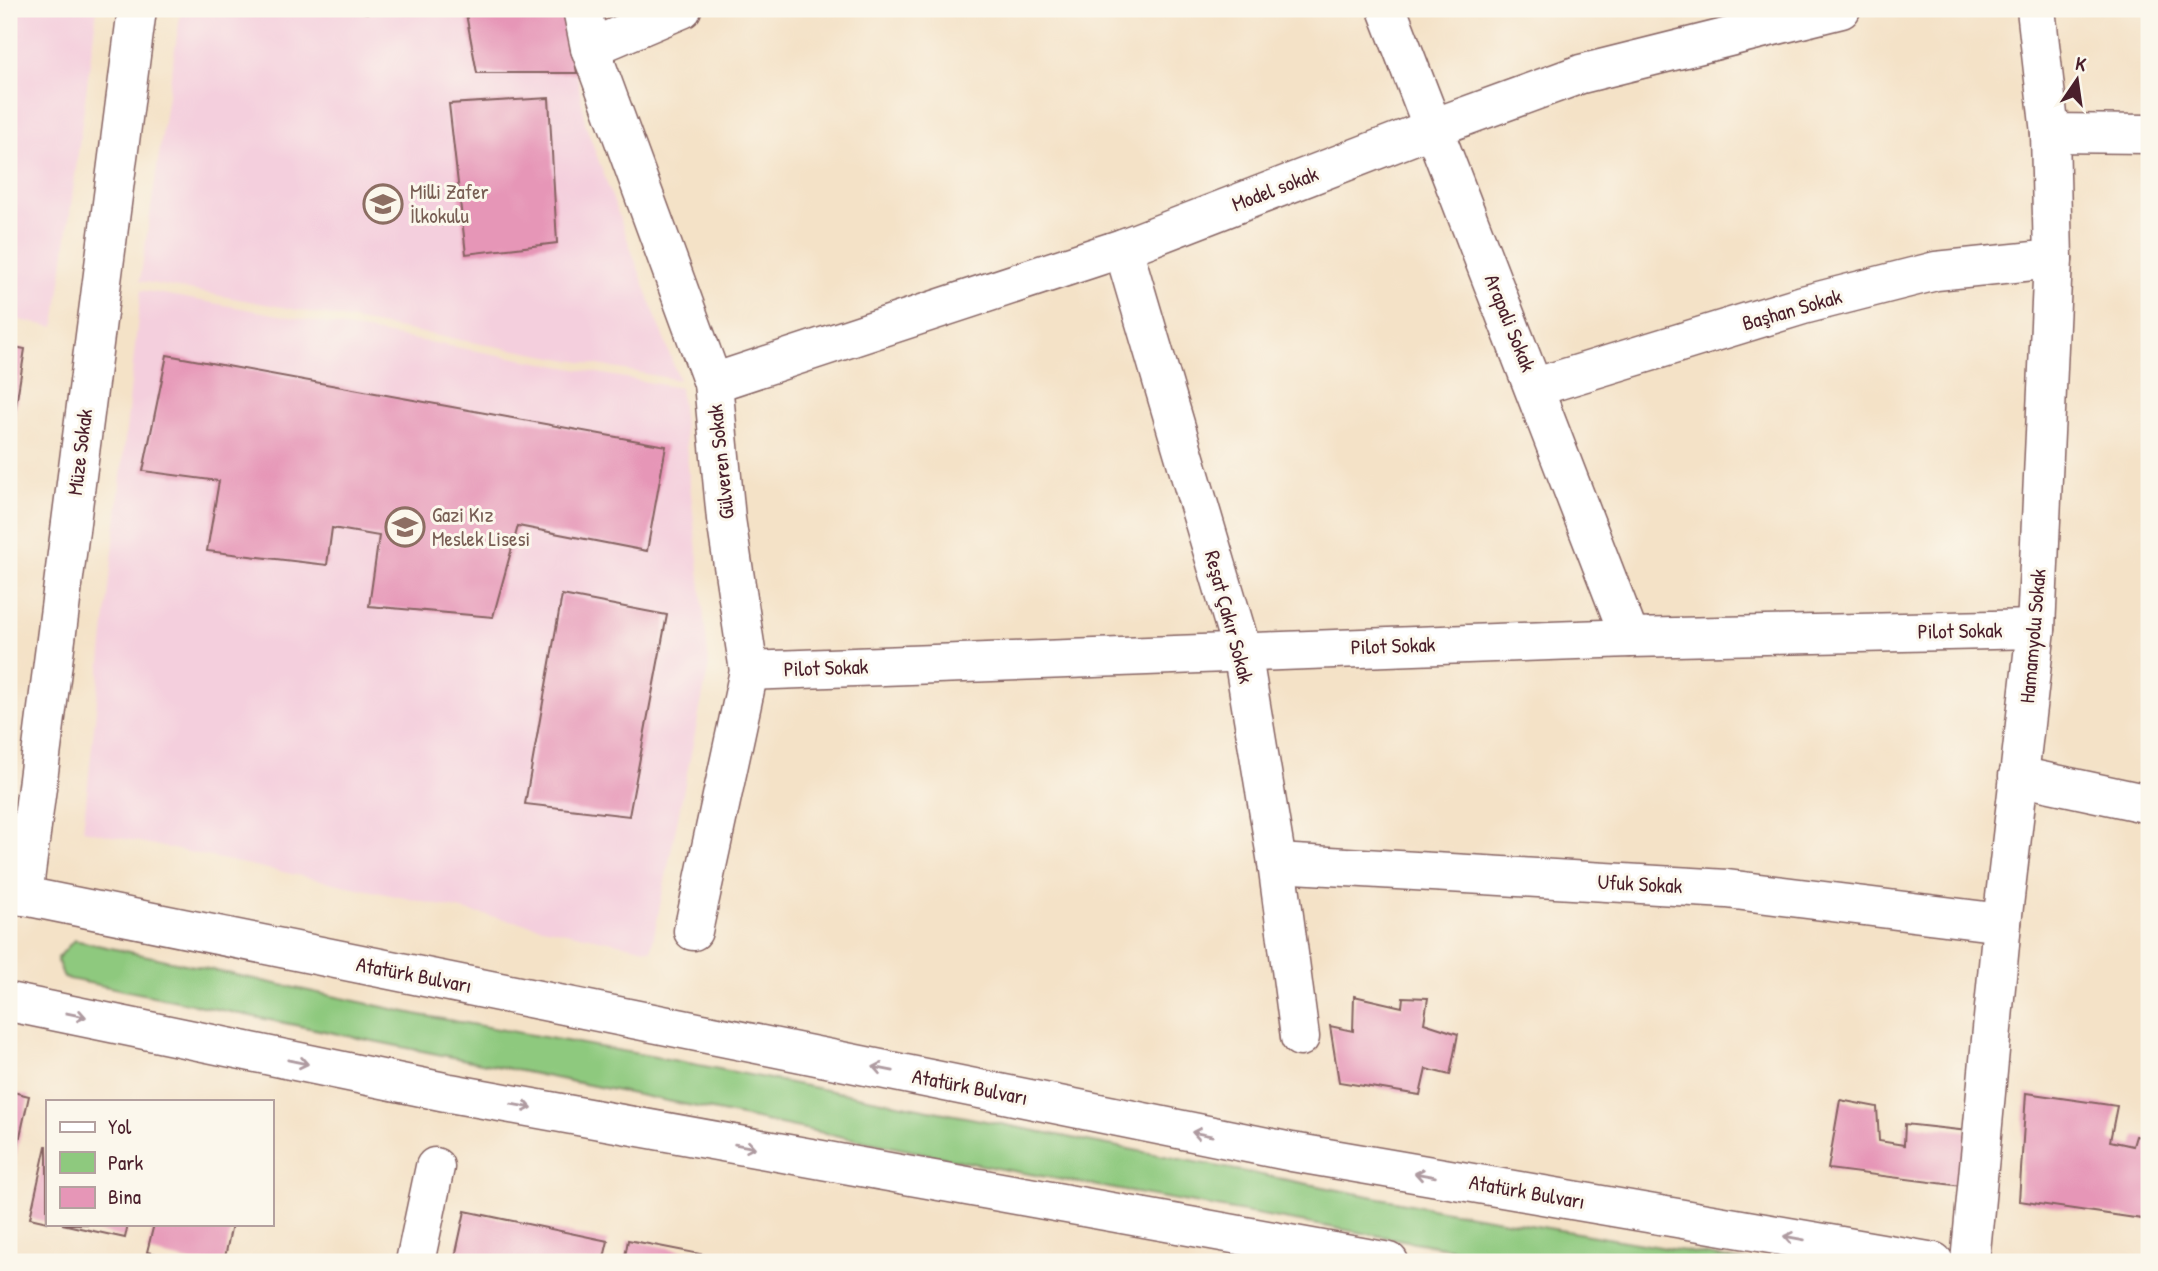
<svg xmlns="http://www.w3.org/2000/svg" width="2158" height="1271" viewBox="0 0 2158 1271" font-family="'Patrick Hand',sans-serif">
<style>
.built{fill:#f4cfdd}
.green{fill:#8ec97e;stroke:#6c7454;stroke-width:2}
.building{fill:#e696b7}
.lines{fill:none;stroke-linecap:round;stroke-linejoin:round}
.minor-casing{stroke:#866362;stroke-width:41}
.primary-casing{stroke:#866362;stroke-width:41}
.minor{stroke:#fff;stroke-width:38}
.primary{stroke:#fff;stroke-width:38}
.oneway{stroke:#ae9aa0}
.labels{text-anchor:middle;stroke-width:6;stroke-linejoin:round;paint-order:stroke}
.street-label{font-size:21px;fill:#4a1f2b;stroke:#fbf7ec}
.education-label{font-size:21px;fill:#785e54;stroke:#fbf7ec;text-anchor:start}
</style>
<rect width="100%" height="100%" fill="#fbf7ec"/>
<filter id="ink" filterUnits="userSpaceOnUse"><feTurbulence type="fractalNoise" baseFrequency=".0143" numOctaves="2"/><feDisplacementMap in="SourceGraphic" scale="14" xChannelSelector="R" yChannelSelector="G"/><feConvolveMatrix kernelMatrix="1 2 1 2 8 2 1 2 1" color-interpolation-filters="sRGB"/></filter>
<filter id="wash" filterUnits="userSpaceOnUse"><feTurbulence type="fractalNoise" baseFrequency=".00686" numOctaves="4" result="noise"/><feDisplacementMap in="SourceGraphic" scale="28" xChannelSelector="R" yChannelSelector="G"/><feGaussianBlur stdDeviation="1.57" result="paint"/><feColorMatrix in="noise" values="0 0 0 0 0 0 0 0 0 0 0 0 0 0 0 0 0 1.4 0 .05"/><feComposite in="paint" operator="in"/></filter>
<g filter="url(#wash)">
<rect width="100%" height="100%" fill="#f4e2c7"/>
<g class="built">
<path d="M 9,9 L 97,9 L 55,327 L 9,318 Z"/>
<path d="M 181,9 L 566,9 L 586,126 L 679,380 L 140,281 Z"/>
<path d="M 141,290 L 680,388 L 709,665 L 651,950 L 83,830 Z"/>
</g>
<path class="green" d="M 74,940 L 420,1015 L 678,1061 L 1436,1209 L 1749,1262 L 1527,1262 L 996,1168 L 64,978 L 57,959 Z"/>
<g id="blocks">
<g class="building">
<path d="M 341,9 L 370,9 L 369,13 Z"/>
<path d="M 398,9 L 566,9 L 577,73 L 477,73 L 466,14 L 397,13 Z"/>
<path d="M 549,98 L 557,243 L 466,254 L 449,104 Z"/>
<path d="M 9,346 L 25,349 L 10,443 L 9,443 Z"/>
<path d="M 167,355 L 666,446 L 647,551 L 518,526 L 493,617 L 369,606 L 379,536 L 332,528 L 327,565 L 207,551 L 219,481 L 143,471 Z"/>
<path d="M 562,595 L 667,615 L 629,816 L 525,804 Z"/>
<path d="M 1354,996 L 1402,1007 L 1403,997 L 1428,998 L 1424,1023 L 1458,1034 L 1450,1075 L 1426,1069 L 1420,1095 L 1339,1082 L 1330,1026 L 1353,1031 Z"/>
<path d="M 9,1091 L 29,1096 L 10,1181 L 9,1180 Z"/>
<path d="M 2026,1093 L 2117,1106 L 2110,1141 L 2133,1146 L 2136,1136 L 2149,1139 L 2149,1220 L 2019,1201 Z"/>
<path d="M 1840,1100 L 1877,1107 L 1879,1141 L 1904,1145 L 1905,1124 L 1968,1131 L 1961,1186 L 1828,1169 Z"/>
<path d="M 46,1146 L 47,1146 L 47,1222 L 30,1218 Z"/>
<path d="M 465,1211 L 608,1241 L 603,1262 L 454,1262 Z"/>
<path d="M 62,1224 L 128,1224 L 125,1238 Z"/>
<path d="M 154,1224 L 232,1224 L 224,1262 L 193,1262 L 147,1252 Z"/>
<path d="M 628,1240 L 736,1261 L 736,1262 L 624,1262 Z"/>
</g>
</g>
</g>
<g filter="url(#ink)">
<use href="#blocks" fill-opacity="0" stroke="#866362" stroke-width="2"/>
<g class="lines">
<g class="minor-casing">
<g id="minor">
<path d="M 582,9 L 590,48 L 713,383 L 726,519 L 749,671 L 693,931"/>
<path d="M 1387,9 L 1630,638"/>
<path d="M 590,48 L 682,9"/>
<path d="M 2050,133 L 2149,134"/>
<path d="M 1123,248 L 1242,651 L 1277,863 L 1300,1037"/>
<path d="M 713,383 L 1123,248 L 1433,128 L 1581,74 L 1841,9"/>
<path d="M 1536,387 L 1803,305 L 1936,271 L 2053,259"/>
<path d="M 749,671 L 1630,638 L 2036,629"/>
<path d="M 2018,776 L 2149,804"/>
<path d="M 1277,863 L 1727,889 L 2002,923"/>
<path d="M 23,896 L 137,9"/>
<path d="M 415,1262 L 435,1167"/>
<path d="M 1970,1262 L 2002,923 L 2036,629 L 2053,259 L 2050,133 L 2036,9"/>
</g>
</g>
<g class="primary-casing">
<g id="primary">
<path d="M 9,893 L 1292,1152 L 1934,1262"/>
<path d="M 9,1002 L 450,1093 L 1389,1262"/>
</g>
</g>
<use href="#minor" class="minor"/>
<use href="#primary" class="primary"/>
</g>
<defs><path id="oneway-shaft" d="M-6 0H5M1.5-3L5.5 0L1.5 3" fill="none" stroke-width="1.6" stroke-linecap="round" stroke-linejoin="round" transform="scale(1.75)"/></defs>
<g class="oneway">
<use href="#oneway-shaft" transform="translate(76 1015) rotate(12)"/>
<use href="#oneway-shaft" transform="translate(298 1062) rotate(12)"/>
<use href="#oneway-shaft" transform="translate(883 1069) rotate(-169)"/>
<use href="#oneway-shaft" transform="translate(522 1106) rotate(10)"/>
<use href="#oneway-shaft" transform="translate(1202 1134) rotate(-169)"/>
<use href="#oneway-shaft" transform="translate(745 1146) rotate(10)"/>
<use href="#oneway-shaft" transform="translate(1425 1175) rotate(-170)"/>
<use href="#oneway-shaft" transform="translate(1794 1238) rotate(-170)"/>
</g>
</g>
<defs>
<g id="school-ring" transform="scale(2.0125)"><circle r="9.5" fill="#fbf7ec" stroke="#8d6e63" stroke-width="1.5"/><path d="M0-5L7-2L0 1L-7-2ZM-4 1L0 2.5L4 1V4Q0 6-4 4Z" fill="#8d6e63"/></g>
</defs>
<g fill-rule="evenodd">
<use href="#school-ring" x="383" y="204"/>
<use href="#school-ring" x="405" y="527"/>
</g>
<g class="labels">
<g class="street-label">
<text transform="translate(1275 189) rotate(-21)" y="7">Model sokak</text>
<text transform="translate(1792 310) rotate(-16)" y="7">Başhan Sokak</text>
<text transform="translate(1510 323) rotate(68)" y="7">Arapali Sokak</text>
<text transform="translate(80 452) rotate(-83)" y="7">Müze Sokak</text>
<text transform="translate(721 462) rotate(-96)" y="7">Gülveren Sokak</text>
<text transform="translate(1229 617) rotate(75)" y="7">Reşat Çakır Sokak</text>
<text transform="translate(1960 631) rotate(-1)" y="7">Pilot Sokak</text>
<text transform="translate(2033 636) rotate(-85)" y="7">Hamamyolu Sokak</text>
<text transform="translate(1393 646) rotate(-2)" y="7">Pilot Sokak</text>
<text transform="translate(826 668) rotate(-2)" y="7">Pilot Sokak</text>
<text transform="translate(1640 884) rotate(3)" y="7">Ufuk Sokak</text>
<text transform="translate(414 975) rotate(11)" y="7">Atatürk Bulvarı</text>
<text transform="translate(970 1087) rotate(11)" y="7">Atatürk Bulvarı</text>
<text transform="translate(1527 1192) rotate(10)" y="7">Atatürk Bulvarı</text>
</g>
<g class="education-label">
<text x="410" y="199">Milli Zafer<tspan x="410" dy="24">İlkokulu</tspan></text>
<text x="432" y="522">Gazi Kız<tspan x="432" dy="24">Meslek Lisesi</tspan></text>
</g>
</g>
<rect width="2158" height="1271" fill="none" stroke="#fbf7ec" stroke-width="35"/>
<rect x="46" y="1100" width="228" height="126" fill="#fbf7ec" stroke="#b4a19f" stroke-width="2"/>
<rect x="60" y="1122" width="35" height="10" fill="#ffffff" stroke="#b4a19f" stroke-width="2"/>
<text x="108" y="1134" font-size="21" fill="#4a1f2b">Yol</text>
<rect x="60" y="1152" width="35" height="21" fill="#8ec97e" stroke="#b4a19f" stroke-width="2"/>
<text x="108" y="1170" font-size="21" fill="#4a1f2b">Park</text>
<rect x="60" y="1187" width="35" height="21" fill="#e696b7" stroke="#b4a19f" stroke-width="2"/>
<text x="108" y="1204" font-size="21" fill="#4a1f2b">Bina</text>
<g transform="translate(2077 80) rotate(13)" stroke="#fbf7ec" stroke-width="5" paint-order="stroke">
<path d="M0-5L12 26L0 18L-12 26Z" fill="#4a1f2b"/>
<text y="-10" font-size="19" font-weight="bold" text-anchor="middle" fill="#4a1f2b">K</text>
</g>
</svg>
